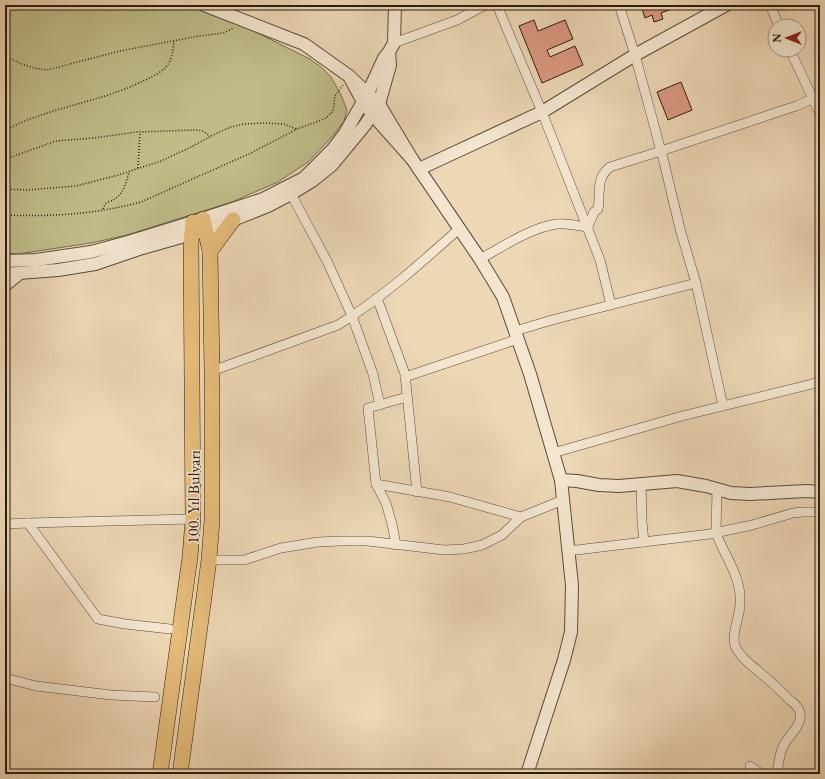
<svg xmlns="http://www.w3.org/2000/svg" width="825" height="779" viewBox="0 0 825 779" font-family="'EB Garamond',serif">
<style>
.green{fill:#bfbc88;stroke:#746c4c}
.building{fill:#db9880;stroke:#291c0f}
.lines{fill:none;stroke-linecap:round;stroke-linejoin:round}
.minor-casing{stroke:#5a4b38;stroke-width:10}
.tertiary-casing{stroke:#5a4b38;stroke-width:14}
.primary-casing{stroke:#291c0f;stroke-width:16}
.path{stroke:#291c0f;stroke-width:1.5;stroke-dasharray:1 2;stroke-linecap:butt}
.minor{stroke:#f3e5cf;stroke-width:9}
.tertiary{stroke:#f3e5cf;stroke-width:12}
.primary{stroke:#e6bc7a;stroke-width:15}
.labels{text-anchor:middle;stroke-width:3;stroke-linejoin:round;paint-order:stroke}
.street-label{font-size:16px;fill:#291c0f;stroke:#f3e5cf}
</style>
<rect width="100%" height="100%" fill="#edd7b5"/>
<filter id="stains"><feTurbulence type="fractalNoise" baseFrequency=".005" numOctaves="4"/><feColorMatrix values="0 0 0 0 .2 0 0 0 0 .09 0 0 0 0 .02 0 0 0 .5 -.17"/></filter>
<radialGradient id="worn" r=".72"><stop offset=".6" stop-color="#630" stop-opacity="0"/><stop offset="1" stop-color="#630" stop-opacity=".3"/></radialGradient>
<path class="green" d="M 5,5 L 193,5 L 211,10 L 308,58 L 321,67 L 331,77 L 341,95 L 347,110 L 344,121 L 331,138 L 308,162 L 278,182 L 232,202 L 127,235 L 91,243 L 18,254 L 5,253 Z"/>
<g class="building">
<path d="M 641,5 L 676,5 L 677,7 L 661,13 L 663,19 L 654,22 L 652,15 L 645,18 Z"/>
<path d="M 534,20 L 538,31 L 565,20 L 573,39 L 547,50 L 550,57 L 575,46 L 583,65 L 542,83 L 519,26 Z"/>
<path d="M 681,82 L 692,110 L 668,120 L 657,92 Z"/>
</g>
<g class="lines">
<g class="minor-casing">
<g id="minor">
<path d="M 497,5 L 542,112 L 600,260 L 611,305"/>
<path d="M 619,5 L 635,55 L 664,162 L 680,229 L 696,283 L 723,406"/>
<path d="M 770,5 L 779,26"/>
<path d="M 394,43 L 457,20 L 485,5"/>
<path d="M 790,50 L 820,114"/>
<path d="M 291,194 L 327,261 L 352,316 L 373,374 L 380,405"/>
<path d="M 480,259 C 502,247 532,227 557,224 C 566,223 578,226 588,227 L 594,212 L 598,209 C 601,193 595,179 610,167 L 661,151 L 796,106 L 820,96"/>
<path d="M 377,298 L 405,374 L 417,492"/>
<path d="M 515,331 L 552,320 L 696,283"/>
<path d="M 212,371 L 338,325 C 382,298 421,263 460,228"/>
<path d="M 405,377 L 518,339"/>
<path d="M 553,453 L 682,416 L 812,384 L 820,381"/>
<path d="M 376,484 L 450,497 L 521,517"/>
<path d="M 641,484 L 642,522 L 644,542"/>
<path d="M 717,489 L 716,533 C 725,557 742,577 740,604 C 740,617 730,636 736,648 C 741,658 750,664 757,670 C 769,680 780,690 791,701 C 795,704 799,708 800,713 C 803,726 787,736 783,747 C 779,756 778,765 777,774"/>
<path d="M 28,523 L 98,619 L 125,624 L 170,629"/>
<path d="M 5,524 L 28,523 L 193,519"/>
<path d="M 396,545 L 392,524 L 386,503 L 376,484 L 368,408 L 407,397"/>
<path d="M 568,551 L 710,534 L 752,525 L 793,513 L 803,512 L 820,512"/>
<path d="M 209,560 L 244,560 L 281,548 L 318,542 L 340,541 L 368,541 L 444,550 L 464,549 L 482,545 L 502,535 L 521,517 L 563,500"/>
<path d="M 5,678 L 36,686 L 111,695 L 155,697"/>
<path d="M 750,766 L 761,774"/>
</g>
</g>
<g class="tertiary-casing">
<g id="tertiary">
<path d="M 204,5 L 304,44 L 349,76"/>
<path d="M 349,76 L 379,104 L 412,159 L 372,114 L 363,102 Z"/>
<path d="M 412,159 L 480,259 L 503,297 L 530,374 L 561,480 L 572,585 L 571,632 L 564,660 L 527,774"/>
<path d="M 419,169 L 542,112 L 635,55 L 726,5"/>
<path d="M 5,261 L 36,260 L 91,252 L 128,242 L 193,222 L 263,199 L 304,178 L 333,149 L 345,133 L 368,93 L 384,58 L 389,52 L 394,43 L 395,5"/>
<path d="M 5,274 L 58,270 L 95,264 L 139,249 L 213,228 L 268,206 L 291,194 L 312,181 L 332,165 L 365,125 L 379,104 L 390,65 L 389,52"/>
<path d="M 5,285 L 20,273"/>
<path d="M 561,480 L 577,481 L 599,485 L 619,486 L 677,481 L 706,486 L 731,493 L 750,494 L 807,491 L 820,492"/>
</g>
</g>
<g class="primary-casing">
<g id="primary">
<path d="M 210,251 L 233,220"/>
<path d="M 160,774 L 190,557 L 193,519 L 191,243 L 193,222"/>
<path d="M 180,774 L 209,560 L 212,520 L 212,371 L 210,251 L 203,219"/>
</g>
</g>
<g class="path">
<path d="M 5,56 L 22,64 L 34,68 L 47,70 L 120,51 L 199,36 L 223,33 L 234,28"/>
<path d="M 5,130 C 15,126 25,120 36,117 C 71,104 109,98 143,81 C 150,78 158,74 164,69 C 172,62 173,51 174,41"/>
<path d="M 5,159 L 56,141 L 94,138 L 137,132 L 196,130 L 203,131 L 210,136"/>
<path d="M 138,168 L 140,132"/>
<path d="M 5,189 L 27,190 L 76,186 L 118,175 L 161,161 L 189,148 L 217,133 L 231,127 L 244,124 L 264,123 L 284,124 L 296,129"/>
<path d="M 103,209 L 105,204 C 107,202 111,201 113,200 C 124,194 126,183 129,172"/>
<path d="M 5,215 C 51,217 97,214 141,202 L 251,153 L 297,129 L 316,122 L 326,118 L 333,111 L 335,96 L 343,85"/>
</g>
<use href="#minor" class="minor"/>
<use href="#tertiary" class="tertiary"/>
<use href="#primary" class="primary"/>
</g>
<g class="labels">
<g class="street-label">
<text transform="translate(193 497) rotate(-89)" y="6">100. Yıl Bulvarı</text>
</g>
</g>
<rect width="825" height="779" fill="none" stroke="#edd7b5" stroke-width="20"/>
<rect x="6" y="6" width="813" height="767" fill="none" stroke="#291c0f" stroke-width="2"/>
<rect x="10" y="10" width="805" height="759" fill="none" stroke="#291c0f"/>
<g transform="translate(787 38) rotate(270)"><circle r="19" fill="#f3e5cf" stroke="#a29582"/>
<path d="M0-3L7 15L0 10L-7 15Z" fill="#8f2418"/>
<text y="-6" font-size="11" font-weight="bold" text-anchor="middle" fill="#291c0f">N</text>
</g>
<rect width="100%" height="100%" filter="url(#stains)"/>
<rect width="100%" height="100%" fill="url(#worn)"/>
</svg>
